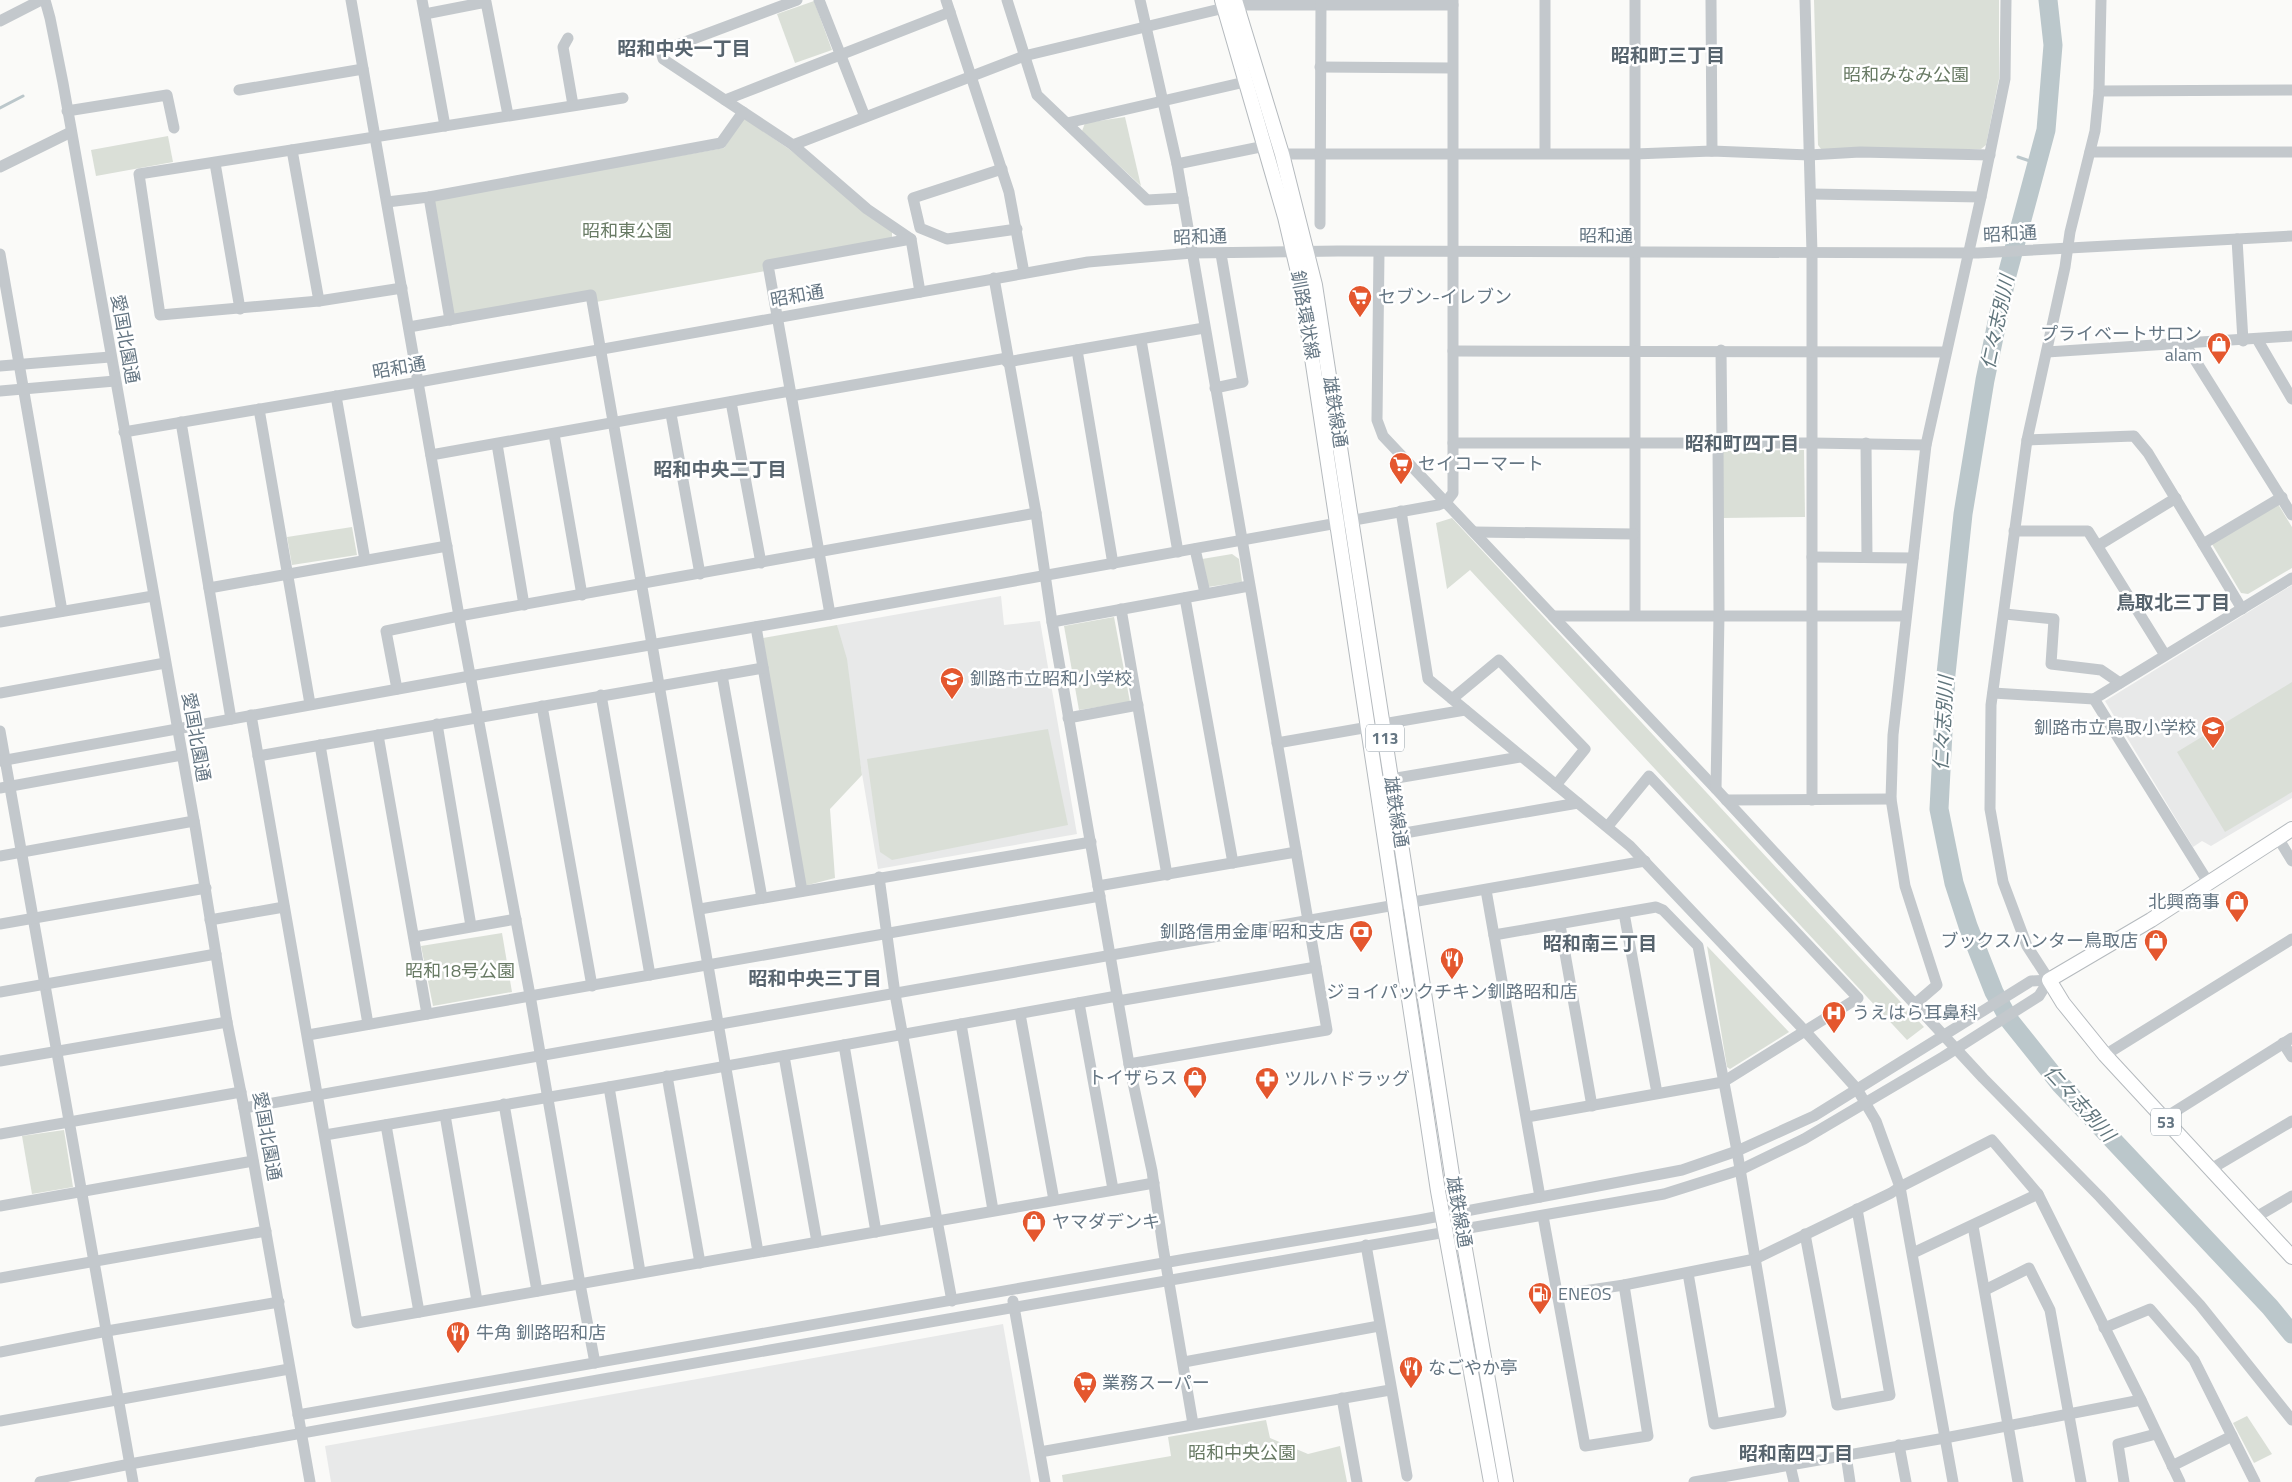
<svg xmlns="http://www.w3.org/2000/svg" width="2292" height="1482" viewBox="0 0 2292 1482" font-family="'Titillium Web','Noto Sans JP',sans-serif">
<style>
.built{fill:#e8e9e9}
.green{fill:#dadfd7}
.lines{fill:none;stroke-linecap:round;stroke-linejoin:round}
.stream{stroke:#bbc7cb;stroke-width:3}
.river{stroke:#bbc7cb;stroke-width:19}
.major-casing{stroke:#b5babe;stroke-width:16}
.minor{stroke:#c3c8cc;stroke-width:11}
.major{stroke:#fff;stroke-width:14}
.labels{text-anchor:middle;stroke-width:5;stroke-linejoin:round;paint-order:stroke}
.shield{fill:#fff;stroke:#939fa8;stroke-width:1}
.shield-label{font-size:16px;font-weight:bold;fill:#657683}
.park-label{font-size:18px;fill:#687a64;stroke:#fff}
.street-label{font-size:18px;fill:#657683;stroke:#fff}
.poi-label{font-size:18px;fill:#657683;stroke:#fff;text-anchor:start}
.neighbourhood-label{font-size:19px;font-weight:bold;fill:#57646e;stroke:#fff}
.water-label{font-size:19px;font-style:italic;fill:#60757c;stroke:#fff}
</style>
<rect width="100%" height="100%" fill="#fafaf8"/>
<g class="built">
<path d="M 2292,585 L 2292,798 L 2211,846 L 2202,841 L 2193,847 L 2105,701 Z"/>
<path d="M 1001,596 L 1004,625 L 1040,621 L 1077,834 L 878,869 L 837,625 Z"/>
<path d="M 1003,1324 L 1031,1482 L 331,1482 L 325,1446 Z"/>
</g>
<g class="green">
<path d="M 1814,0 L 1999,0 L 1999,79 L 1986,145 L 1981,149 L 1821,149 L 1818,145 Z"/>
<path d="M 814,1 L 832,50 L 795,63 L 777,14 Z"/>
<path d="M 1125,117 L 1141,186 L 1082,131 L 1085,123 Z"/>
<path d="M 744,118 L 789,149 L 892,231 L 892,238 L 766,271 L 596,302 L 594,292 L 453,316 L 434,199 L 724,148 Z"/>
<path d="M 168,136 L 173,162 L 96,176 L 91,150 Z"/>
<path d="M 1804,450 L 1805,517 L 1723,518 L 1722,451 Z"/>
<path d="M 2278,504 L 2292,527 L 2292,568 L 2248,594 L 2241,593 L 2212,544 Z"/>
<path d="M 1452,518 L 1924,1027 L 1907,1040 L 1470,570 L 1447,589 L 1436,523 Z"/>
<path d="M 352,527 L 357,555 L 292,565 L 287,537 Z"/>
<path d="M 1232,554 L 1239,559 L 1242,582 L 1208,587 L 1202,559 Z"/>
<path d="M 1114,617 L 1130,702 L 1079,710 L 1064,626 Z"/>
<path d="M 837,625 L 847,659 L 862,775 L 830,809 L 835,878 L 804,886 L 763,638 Z"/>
<path d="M 2292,682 L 2292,792 L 2225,832 L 2177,752 Z"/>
<path d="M 1048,729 L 1068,825 L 892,860 L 880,852 L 867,759 Z"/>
<path d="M 502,933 L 512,992 L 433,1006 L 421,946 Z"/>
<path d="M 1707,946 L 1789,1032 L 1730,1069 L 1727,1067 Z"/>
<path d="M 64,1130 L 73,1187 L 32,1194 L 22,1136 Z"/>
<path d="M 2247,1416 L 2272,1454 L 2254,1463 L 2233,1423 Z"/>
<path d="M 1266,1420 L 1270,1438 L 1308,1454 L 1340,1446 L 1347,1482 L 1063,1482 L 1062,1475 L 1171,1456 L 1168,1437 Z"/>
</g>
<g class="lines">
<g class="stream">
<path d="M 0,108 L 23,96"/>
<path d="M 2018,157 L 2036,163"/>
</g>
<path class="river" d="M 2048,0 L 2053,45 L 2046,130 L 2007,275 L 1985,380 L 1963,514 L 1946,674 L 1939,809 L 1954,883 L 1968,926 L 1994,992 L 2010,1021 L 2061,1085 L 2270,1307 L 2292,1334"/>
<g class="major-casing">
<g id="major">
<path d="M 1222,0 L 1285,217 L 1301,285 L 1438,1191 L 1491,1482"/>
<path d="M 1235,0 L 1282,154 L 1315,285 L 1453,1181 L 1506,1482"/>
<path d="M 2292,829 L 2151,920 L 2049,980 L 2063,1003 L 2105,1055 L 2292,1257"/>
</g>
</g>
<g class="minor">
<path d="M 45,0 L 50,18 L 63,83 L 195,826 L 227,1022 L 244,1108 L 310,1482"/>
<path d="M 351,0 L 459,616 L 530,995 L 580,1284 L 595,1363"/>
<path d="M 422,0 L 445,126"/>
<path d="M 797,0 L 661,51 L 663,59 L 793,145 L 867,209 L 911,239"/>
<path d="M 819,0 L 865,117"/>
<path d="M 946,0 L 1009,192 L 1024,273"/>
<path d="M 1007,0 L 1037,95 L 1147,200 L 1183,198"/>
<path d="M 1635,0 L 1635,615"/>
<path d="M 1711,0 L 1712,151"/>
<path d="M 1805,0 L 1812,253 L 1812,800"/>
<path d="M 425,14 L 486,2 L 508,115"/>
<path d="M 0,21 L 41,0"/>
<path d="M 568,38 L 563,47 L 573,105"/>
<path d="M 1320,67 L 1452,68"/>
<path d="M 239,90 L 363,69"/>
<path d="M 2099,91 L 2292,90"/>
<path d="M 725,100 L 950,12"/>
<path d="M 67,111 L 167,95 L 174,128"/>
<path d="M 1067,123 L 1245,82"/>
<path d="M 793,145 L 1024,56 L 1237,5 L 1453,5"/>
<path d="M 292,150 L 319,301"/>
<path d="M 2090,152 L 2292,152"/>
<path d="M 1545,153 L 1545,0"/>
<path d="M 1282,154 L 1635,154 L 1712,151 L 1809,155 L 1860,152 L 1990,155"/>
<path d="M 215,163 L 240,309"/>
<path d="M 1177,164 L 1265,146"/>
<path d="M 0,167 L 71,132"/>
<path d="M 1002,169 L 913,198 L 920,228 L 947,239 L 1017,229"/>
<path d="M 1811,194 L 1981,197"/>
<path d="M 429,197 L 450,320"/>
<path d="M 387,202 L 429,197 L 721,143 L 743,112"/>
<path d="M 1320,224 L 1321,0"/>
<path d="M 2237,239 L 2243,341"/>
<path d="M 1379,252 L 1377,420 L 1383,436 L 1716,789 L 1983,1078 L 2100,1197 L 2200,1305 L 2292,1420"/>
<path d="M 0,254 L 62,611"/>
<path d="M 994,278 L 1036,513 L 1052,622 L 1129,1064 L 1152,1171 L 1163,1247 L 1193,1424"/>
<path d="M 402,288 L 319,301 L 160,315 L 139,174 L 623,98"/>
<path d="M 409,327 L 591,295 L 758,1252"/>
<path d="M 2257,339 L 2292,399"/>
<path d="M 1141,340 L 1178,552"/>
<path d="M 2185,344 L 2292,515"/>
<path d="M 1077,350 L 1113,564"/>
<path d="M 1721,350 L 1722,443"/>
<path d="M 1453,351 L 1945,352"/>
<path d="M 2047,352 L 2292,336"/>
<path d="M 1007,362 L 1204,328"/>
<path d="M 0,366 L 110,357"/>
<path d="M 1215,388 L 1243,382 L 1221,254"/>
<path d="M 0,391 L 115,381"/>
<path d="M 336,396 L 365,560"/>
<path d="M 791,396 L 1007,358"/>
<path d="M 731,402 L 761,563"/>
<path d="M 259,409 L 310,704"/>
<path d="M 671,414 L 700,574"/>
<path d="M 181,422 L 231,719"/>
<path d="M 124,432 L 419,382 L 1088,262 L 1192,253 L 1338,251 L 1978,253 L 2292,236"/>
<path d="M 554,434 L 582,595"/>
<path d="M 2027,440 L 2134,436 L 2148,453 L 2203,544 L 2282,497"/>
<path d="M 1453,443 L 1813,443 L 1926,445"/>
<path d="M 1866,443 L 1867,557"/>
<path d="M 497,444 L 524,605"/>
<path d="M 431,455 L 790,391"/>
<path d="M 1401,511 L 1428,679 L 1630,846 L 1805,1031 L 1857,1089 L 1876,1121 L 1900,1187 L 1953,1482"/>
<path d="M 2014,531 L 2088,531 L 2165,655"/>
<path d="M 1475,532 L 1634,534"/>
<path d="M 2203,544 L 2242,609"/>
<path d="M 2099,545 L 2176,498"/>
<path d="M 1195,549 L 1205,593"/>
<path d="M 1812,557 L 1913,558"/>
<path d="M 209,588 L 447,546"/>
<path d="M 1185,598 L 1233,863"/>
<path d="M 1121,609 L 1167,875"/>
<path d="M 830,614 L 768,265 L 911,239 L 920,292"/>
<path d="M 2005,614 L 2054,619 L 2051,664 L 2101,670 L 2120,683"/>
<path d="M 1553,616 L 1906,616"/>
<path d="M 0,622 L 153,596"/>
<path d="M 1052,622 L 1249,586"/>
<path d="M 756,627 L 802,891"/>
<path d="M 722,675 L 762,898"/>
<path d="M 397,689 L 386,631 L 459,616 L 1036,513"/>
<path d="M 0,693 L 165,663"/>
<path d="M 1993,693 L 2094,699"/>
<path d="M 601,695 L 650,975"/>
<path d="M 1452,699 L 1499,660 L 1585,749 L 1556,785"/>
<path d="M 542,706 L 592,986"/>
<path d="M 251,715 L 357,1323 L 1154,1183"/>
<path d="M 1068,718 L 1138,705"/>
<path d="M 437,724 L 471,926"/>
<path d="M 1383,724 L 1465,710"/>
<path d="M 0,731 L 133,1482"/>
<path d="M 378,735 L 427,1014"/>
<path d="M 1277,743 L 1369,727"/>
<path d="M 320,745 L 368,1024"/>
<path d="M 258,756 L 763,668"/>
<path d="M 0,761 L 470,676 L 830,614 L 1438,505 L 1446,502 L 1453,493 L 1453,0"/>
<path d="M 1391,779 L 1520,757"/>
<path d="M 0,788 L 182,755"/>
<path d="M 1716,789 L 1719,615 L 1718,443"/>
<path d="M 1726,800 L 1891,799"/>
<path d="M 1399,834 L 1578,803"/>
<path d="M 2278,838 L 2292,861"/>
<path d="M 0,856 L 194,821"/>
<path d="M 879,877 L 895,994 L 952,1301"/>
<path d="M 2208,882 L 2094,699 L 2292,578"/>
<path d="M 1098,886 L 1296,852"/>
<path d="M 1486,890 L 1540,1197"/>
<path d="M 700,909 L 1091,842"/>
<path d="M 1624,913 L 1657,1093"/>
<path d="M 210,920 L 284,907"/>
<path d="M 0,924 L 206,888"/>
<path d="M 1560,925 L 1592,1106"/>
<path d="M 1494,935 L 1656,907 L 1663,910 L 1698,946 L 1737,1151 L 1781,1412 L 1714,1424 L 1688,1273"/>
<path d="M 414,937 L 516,919"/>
<path d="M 2049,980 L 2027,946 L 2003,882 L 1990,809 L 1991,705 L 2027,440 L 2065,267 L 2070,232 L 2095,131 L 2099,91 L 2101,0"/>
<path d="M 0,992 L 216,954"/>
<path d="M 1118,1001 L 1316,967"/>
<path d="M 1079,1003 L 1113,1189"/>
<path d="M 1915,1004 L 1937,985 L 1905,886 L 1891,799 L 1893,735 L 1926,445 L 1981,197 L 2005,79 L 2006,0"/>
<path d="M 1020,1014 L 1054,1200"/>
<path d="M 961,1024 L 993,1210"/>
<path d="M 308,1035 L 1100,896"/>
<path d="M 2283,1043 L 2292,1057"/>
<path d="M 844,1045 L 876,1232"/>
<path d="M 2105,1055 L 2292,939"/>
<path d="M 784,1056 L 817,1242"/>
<path d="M 0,1061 L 227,1022"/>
<path d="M 1129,1064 L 1327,1030 L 1177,164 L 1140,0"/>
<path d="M 667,1076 L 700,1263"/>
<path d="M 609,1087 L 640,1272"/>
<path d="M 504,1104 L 537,1291"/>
<path d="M 244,1108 L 1645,861"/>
<path d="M 445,1115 L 477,1301"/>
<path d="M 1527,1117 L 1723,1082 L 1858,998 L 1649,776 L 1608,826"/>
<path d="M 2163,1119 L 2292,1038"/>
<path d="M 386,1125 L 419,1312"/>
<path d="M 0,1134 L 241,1092"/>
<path d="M 325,1135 L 609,1087 L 1117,996"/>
<path d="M 2211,1169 L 2292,1121"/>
<path d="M 0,1206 L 253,1161"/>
<path d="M 1543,1216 L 1585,1446 L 1648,1436 L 1624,1285"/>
<path d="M 2256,1217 L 2292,1196"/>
<path d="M 1973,1226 L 2018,1482"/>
<path d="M 1805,1234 L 1837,1405 L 1890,1395 L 1857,1209"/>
<path d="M 1366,1245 L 1407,1476"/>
<path d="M 1913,1253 L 2038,1194"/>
<path d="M 0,1278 L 266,1231"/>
<path d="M 1985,1290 L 2029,1268 L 2050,1310 L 2081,1482"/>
<path d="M 1557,1295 L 1624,1285 L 1755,1259 L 1891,1193 L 1900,1187 L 1992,1140 L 2038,1194 L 2141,1400 L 2180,1482"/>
<path d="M 1013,1301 L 1045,1482"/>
<path d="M 2104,1328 L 2150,1309 L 2194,1360 L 2255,1482"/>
<path d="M 0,1352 L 107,1331 L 279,1302"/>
<path d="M 1184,1362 L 1379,1326"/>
<path d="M 1342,1398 L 1357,1482"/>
<path d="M 298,1415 L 1186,1259 L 1419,1220 L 1682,1170 L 1737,1151 L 1814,1116 L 2031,981 L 2049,980"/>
<path d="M 0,1421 L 289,1369"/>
<path d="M 1899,1445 L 1906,1482"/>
<path d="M 1040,1452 L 1390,1390"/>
<path d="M 1846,1455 L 1850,1482"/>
<path d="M 1790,1465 L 1794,1482"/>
<path d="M 2172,1466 L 2232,1436"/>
<path d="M 40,1482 L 130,1464 L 598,1380 L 1664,1194 L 1740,1170 L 1804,1139 L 1943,1057 L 2039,996 L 2049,980"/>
<path d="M 1694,1482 L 1945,1438 L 2141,1400"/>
<path d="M 2124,1482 L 2118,1444 L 2156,1434"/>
</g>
<use href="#major" class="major"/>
</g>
<defs>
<g id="supermarket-pin" transform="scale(1.25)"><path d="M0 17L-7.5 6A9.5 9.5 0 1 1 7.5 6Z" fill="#e4572e" stroke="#fff"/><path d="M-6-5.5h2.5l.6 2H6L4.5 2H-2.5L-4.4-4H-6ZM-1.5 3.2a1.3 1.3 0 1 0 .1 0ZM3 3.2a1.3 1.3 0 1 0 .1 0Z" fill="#fff"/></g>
<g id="shop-pin" transform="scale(1.25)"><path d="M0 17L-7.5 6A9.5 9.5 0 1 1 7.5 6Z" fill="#e4572e" stroke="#fff"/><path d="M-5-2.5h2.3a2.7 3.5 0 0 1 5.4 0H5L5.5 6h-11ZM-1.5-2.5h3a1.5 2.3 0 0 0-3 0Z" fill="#fff"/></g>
<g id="school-pin" transform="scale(1.25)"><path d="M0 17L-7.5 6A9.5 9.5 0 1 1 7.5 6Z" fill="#e4572e" stroke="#fff"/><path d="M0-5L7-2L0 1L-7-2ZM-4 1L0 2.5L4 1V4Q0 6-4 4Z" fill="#fff"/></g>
<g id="bank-pin" transform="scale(1.25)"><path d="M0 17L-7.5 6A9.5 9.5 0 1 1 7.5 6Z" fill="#e4572e" stroke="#fff"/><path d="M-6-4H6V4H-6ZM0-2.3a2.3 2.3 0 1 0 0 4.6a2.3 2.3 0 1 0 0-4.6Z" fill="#fff"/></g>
<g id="restaurant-pin" transform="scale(1.25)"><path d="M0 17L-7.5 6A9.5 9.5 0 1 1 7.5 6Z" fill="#e4572e" stroke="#fff"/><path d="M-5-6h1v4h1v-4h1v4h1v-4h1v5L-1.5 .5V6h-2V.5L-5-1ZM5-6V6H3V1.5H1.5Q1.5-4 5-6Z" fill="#fff"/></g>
<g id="hospital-pin" transform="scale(1.25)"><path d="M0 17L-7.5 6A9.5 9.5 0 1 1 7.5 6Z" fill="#e4572e" stroke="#fff"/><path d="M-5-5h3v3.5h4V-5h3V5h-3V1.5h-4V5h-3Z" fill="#fff"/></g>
<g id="pharmacy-pin" transform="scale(1.25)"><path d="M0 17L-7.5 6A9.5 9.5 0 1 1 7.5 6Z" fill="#e4572e" stroke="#fff"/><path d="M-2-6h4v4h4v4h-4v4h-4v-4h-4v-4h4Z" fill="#fff"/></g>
<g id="fuel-pin" transform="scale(1.25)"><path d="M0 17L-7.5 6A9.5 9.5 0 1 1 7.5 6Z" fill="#e4572e" stroke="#fff"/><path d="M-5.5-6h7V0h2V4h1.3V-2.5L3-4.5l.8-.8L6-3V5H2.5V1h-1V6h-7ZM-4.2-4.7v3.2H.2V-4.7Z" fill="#fff"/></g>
</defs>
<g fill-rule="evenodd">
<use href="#supermarket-pin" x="1360" y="297"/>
<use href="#shop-pin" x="2219" y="344"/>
<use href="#supermarket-pin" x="1401" y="464"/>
<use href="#school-pin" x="952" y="679"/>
<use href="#school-pin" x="2213" y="728"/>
<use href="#shop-pin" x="2237" y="902"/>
<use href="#bank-pin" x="1361" y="932"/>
<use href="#shop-pin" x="2156" y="941"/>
<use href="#restaurant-pin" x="1452" y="959"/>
<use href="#hospital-pin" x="1834" y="1013"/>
<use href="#shop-pin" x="1195" y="1078"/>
<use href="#pharmacy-pin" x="1267" y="1079"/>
<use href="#shop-pin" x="1034" y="1222"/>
<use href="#fuel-pin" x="1540" y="1294"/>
<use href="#restaurant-pin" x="458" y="1333"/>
<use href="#restaurant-pin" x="1411" y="1368"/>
<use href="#supermarket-pin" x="1085" y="1383"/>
</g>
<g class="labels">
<g class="shield">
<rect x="1366" y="724.5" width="38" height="27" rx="4"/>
<rect x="2151" y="1108.5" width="30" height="27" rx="4"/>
</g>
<g class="shield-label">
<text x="1385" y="744">113</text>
<text x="2166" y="1128">53</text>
</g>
<g class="park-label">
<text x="1906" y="81">昭和みなみ公園</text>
<text x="627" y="237">昭和東公園</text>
<text x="460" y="977">昭和18号公園</text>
<text x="1242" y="1459">昭和中央公園</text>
</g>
<g class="street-label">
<text transform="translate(2010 234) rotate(-3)" y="6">昭和通</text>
<text x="1606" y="242">昭和通</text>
<text transform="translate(1200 237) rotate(-2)" y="6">昭和通</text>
<text transform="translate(797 296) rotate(-10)" y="6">昭和通</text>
<text transform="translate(1305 315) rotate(80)" y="6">釧路環状線</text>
<text transform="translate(125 339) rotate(80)" y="6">愛国北園通</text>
<text transform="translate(399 368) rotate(-10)" y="6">昭和通</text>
<text transform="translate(1335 412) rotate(81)" y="6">雄鉄線通</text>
<text transform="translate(196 737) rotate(80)" y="6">愛国北園通</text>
<text transform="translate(1396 812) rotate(81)" y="6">雄鉄線通</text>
<text transform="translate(267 1136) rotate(80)" y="6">愛国北園通</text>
<text transform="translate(1459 1212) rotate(80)" y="6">雄鉄線通</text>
</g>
<g class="poi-label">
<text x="1378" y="303">セブン-イレブン</text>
<text x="2202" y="340" text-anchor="end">プライベートサロン<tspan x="2202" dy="21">alam</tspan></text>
<text x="1418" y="470">セイコーマート</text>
<text x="970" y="685">釧路市立昭和小学校</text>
<text x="2196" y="734" text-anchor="end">釧路市立鳥取小学校</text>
<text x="2220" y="908" text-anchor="end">北興商事</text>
<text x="1344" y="938" text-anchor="end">釧路信用金庫 昭和支店</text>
<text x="2138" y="947" text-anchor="end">ブックスハンター鳥取店</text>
<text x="1452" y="998" text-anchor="middle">ジョイパックチキン釧路昭和店</text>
<text x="1852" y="1019">うえはら耳鼻科</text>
<text x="1178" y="1084" text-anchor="end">トイザらス</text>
<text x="1284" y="1085">ツルハドラッグ</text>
<text x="1052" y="1228">ヤマダデンキ</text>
<text x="1558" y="1300">ENEOS</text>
<text x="476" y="1339">牛角 釧路昭和店</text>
<text x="1428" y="1374">なごやか亭</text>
<text x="1102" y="1389">業務スーパー</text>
</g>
<g class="neighbourhood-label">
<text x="684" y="55">昭和中央一丁目</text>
<text x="1668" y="62">昭和町三丁目</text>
<text x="1742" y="450">昭和町四丁目</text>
<text x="720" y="476">昭和中央二丁目</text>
<text x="2173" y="609">鳥取北三丁目</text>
<text x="1600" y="950">昭和南三丁目</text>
<text x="815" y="985">昭和中央三丁目</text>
<text x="1796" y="1460">昭和南四丁目</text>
</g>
<g class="water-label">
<text transform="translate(1997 322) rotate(-78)" y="7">仁々志別川</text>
<text transform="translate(1943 723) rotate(-87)" y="7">仁々志別川</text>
<text transform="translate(2080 1103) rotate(48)" y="7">仁々志別川</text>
</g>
</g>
</svg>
